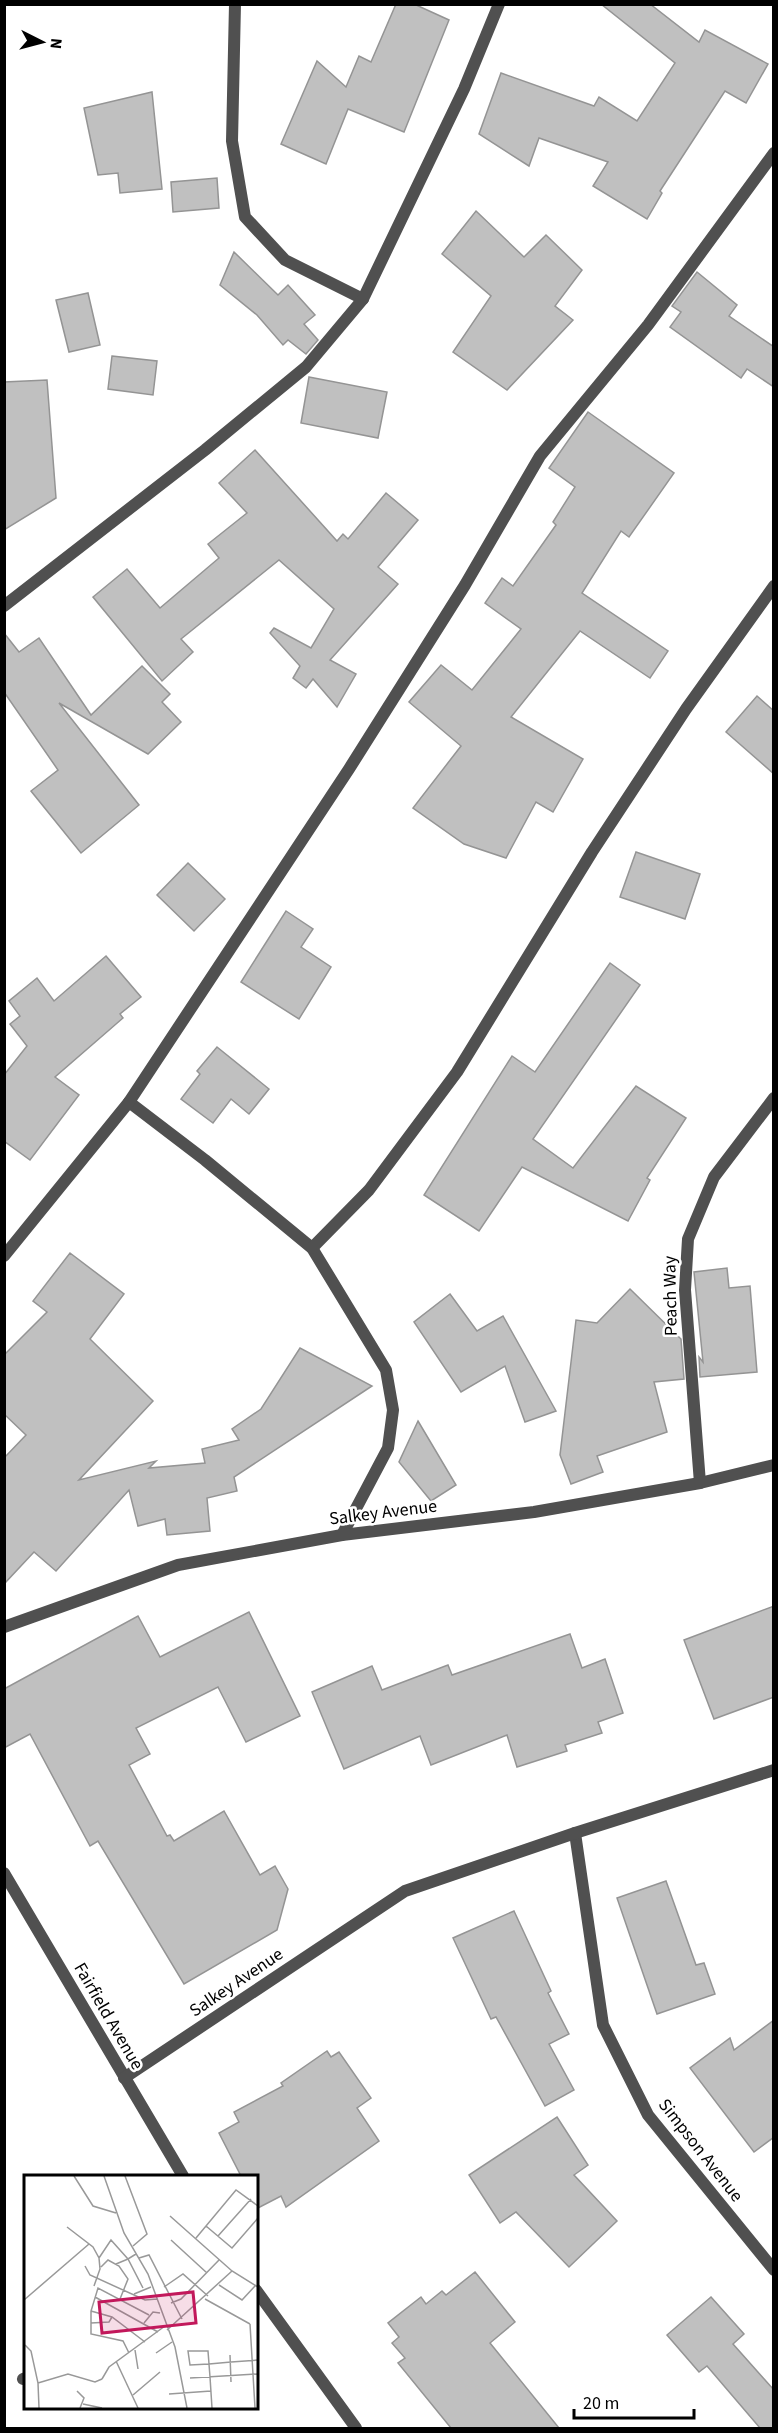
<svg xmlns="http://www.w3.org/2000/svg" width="778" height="2433" viewBox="0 0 778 2433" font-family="'Source Sans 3',sans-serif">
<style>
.building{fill:#c0c0c0;stroke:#949494;stroke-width:1.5}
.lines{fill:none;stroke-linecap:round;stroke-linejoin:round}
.minor{stroke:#505050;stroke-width:12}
.labels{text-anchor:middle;stroke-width:5;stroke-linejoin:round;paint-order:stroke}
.street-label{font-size:18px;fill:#000;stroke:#fff}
.inset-road{fill:none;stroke:#999;stroke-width:1.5}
.view{fill:#c2185b;fill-opacity:0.15;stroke:#c2185b;stroke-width:3}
.inset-edge{fill:none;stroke:#000;stroke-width:3}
</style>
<rect width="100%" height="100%" fill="#fff"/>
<g class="building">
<path d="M 396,4 L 414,4 L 449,20 L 404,132 L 348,109 L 326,164 L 281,144 L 317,61 L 346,87 L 359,56 L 371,62 Z"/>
<path d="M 601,4 L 650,4 L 699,42 L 705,30 L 768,64 L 746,103 L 725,91 L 660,191 L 662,193 L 647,219 L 593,186 L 608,162 L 539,138 L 529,166 L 479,134 L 501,73 L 594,106 L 599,97 L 637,121 L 675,63 Z"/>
<path d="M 152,92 L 162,189 L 120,193 L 118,173 L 98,175 L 84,108 Z"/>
<path d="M 217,178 L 219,208 L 173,212 L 171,182 Z"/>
<path d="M 476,211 L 524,257 L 546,235 L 582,270 L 555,306 L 573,320 L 507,390 L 453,352 L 491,296 L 442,254 Z"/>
<path d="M 234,252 L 278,295 L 288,285 L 315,315 L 304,324 L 318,340 L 306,354 L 288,340 L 283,345 L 257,315 L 220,285 Z"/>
<path d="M 697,272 L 737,305 L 729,316 L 774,347 L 774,387 L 747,369 L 741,378 L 670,327 L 681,312 L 672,306 Z"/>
<path d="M 88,293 L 100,345 L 69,352 L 56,300 Z"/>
<path d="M 112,356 L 157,361 L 153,395 L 108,389 Z"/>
<path d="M 309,377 L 387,392 L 378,438 L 301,423 Z"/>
<path d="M 47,380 L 56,498 L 4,530 L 4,382 Z"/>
<path d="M 588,412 L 674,473 L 629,537 L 621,531 L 582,593 L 668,651 L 650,678 L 580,631 L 511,717 L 583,759 L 553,812 L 536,802 L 506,858 L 464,844 L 413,808 L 461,746 L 409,702 L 441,665 L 472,690 L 521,629 L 485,603 L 502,578 L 513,586 L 556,525 L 553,522 L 575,487 L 549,468 Z"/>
<path d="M 255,450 L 337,541 L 343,534 L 348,539 L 386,493 L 418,520 L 378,567 L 398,584 L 330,660 L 356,674 L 337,707 L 313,679 L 306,688 L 293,678 L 300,666 L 270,633 L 274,628 L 311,648 L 334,609 L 279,560 L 181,639 L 193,652 L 162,681 L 93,597 L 127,569 L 160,608 L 219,558 L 208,544 L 247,513 L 219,483 Z"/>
<path d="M 4,633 L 19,652 L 39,638 L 91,715 L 142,666 L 170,694 L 162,702 L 181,722 L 148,754 L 59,703 L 139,805 L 81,853 L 31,791 L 58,770 L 4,692 Z"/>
<path d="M 757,696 L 774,711 L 774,774 L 726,732 Z"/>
<path d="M 636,852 L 700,874 L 685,919 L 620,897 Z"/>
<path d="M 188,863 L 225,899 L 194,931 L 157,895 Z"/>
<path d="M 286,911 L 313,929 L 301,947 L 331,967 L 299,1019 L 241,982 Z"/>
<path d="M 106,956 L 141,997 L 120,1014 L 123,1018 L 55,1077 L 79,1095 L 30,1160 L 4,1141 L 4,1075 L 27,1046 L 10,1024 L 20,1016 L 9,1001 L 37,978 L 54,1001 Z"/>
<path d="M 610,963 L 640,985 L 533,1139 L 573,1168 L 636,1086 L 686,1118 L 647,1178 L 650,1180 L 628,1221 L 522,1167 L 479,1231 L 424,1195 L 512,1056 L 535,1072 Z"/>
<path d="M 217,1047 L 269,1089 L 249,1114 L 231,1099 L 213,1123 L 181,1099 L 200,1074 L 197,1071 Z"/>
<path d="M 70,1253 L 124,1294 L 90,1339 L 153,1401 L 79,1480 L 156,1461 L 149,1468 L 205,1463 L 202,1449 L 239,1440 L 232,1429 L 261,1409 L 300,1348 L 372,1386 L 234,1477 L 237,1491 L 207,1498 L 210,1531 L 167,1535 L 165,1519 L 138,1526 L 129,1490 L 56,1571 L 34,1552 L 4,1584 L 4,1458 L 26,1435 L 4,1414 L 4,1355 L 47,1312 L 33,1301 Z"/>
<path d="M 727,1268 L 729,1288 L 750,1286 L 757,1372 L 700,1377 L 699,1357 L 703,1362 L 694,1272 Z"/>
<path d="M 630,1289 L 681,1339 L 684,1379 L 654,1382 L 667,1432 L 597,1456 L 603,1472 L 571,1484 L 560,1455 L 576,1320 L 597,1323 Z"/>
<path d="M 450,1294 L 477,1331 L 503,1316 L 556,1411 L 525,1422 L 505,1366 L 461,1392 L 414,1322 Z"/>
<path d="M 418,1421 L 456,1485 L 431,1501 L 399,1462 Z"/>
<path d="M 774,1606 L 774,1697 L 714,1719 L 684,1640 Z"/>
<path d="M 249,1612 L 300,1716 L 246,1742 L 218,1687 L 136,1728 L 150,1754 L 129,1765 L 167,1836 L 170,1835 L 174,1841 L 224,1811 L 260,1875 L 275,1866 L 288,1889 L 277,1930 L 184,1984 L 98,1841 L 90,1846 L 30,1734 L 4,1748 L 4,1689 L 138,1616 L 160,1657 Z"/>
<path d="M 570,1634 L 582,1668 L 605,1659 L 623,1713 L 598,1722 L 602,1733 L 565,1745 L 567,1751 L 517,1767 L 507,1735 L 431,1765 L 420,1736 L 344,1769 L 312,1692 L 372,1666 L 382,1690 L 448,1665 L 452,1675 Z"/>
<path d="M 666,1881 L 696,1965 L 704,1963 L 715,1994 L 657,2014 L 617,1898 Z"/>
<path d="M 514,1911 L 551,1991 L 548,1993 L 569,2034 L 549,2044 L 574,2090 L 545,2106 L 496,2017 L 491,2019 L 453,1938 Z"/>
<path d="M 774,2020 L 774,2137 L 754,2152 L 690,2068 L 730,2038 L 734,2050 Z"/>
<path d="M 327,2051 L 331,2057 L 339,2052 L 371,2098 L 357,2108 L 379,2141 L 286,2207 L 281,2196 L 256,2209 L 256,2176 L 241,2176 L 219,2133 L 239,2122 L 234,2112 L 283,2086 L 281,2083 Z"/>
<path d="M 557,2117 L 588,2165 L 574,2175 L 617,2221 L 569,2267 L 516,2212 L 500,2223 L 469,2175 Z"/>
<path d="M 475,2272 L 515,2322 L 490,2343 L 559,2428 L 451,2428 L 398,2363 L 405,2358 L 392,2343 L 399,2337 L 388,2323 L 421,2297 L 426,2304 L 442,2291 L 446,2295 Z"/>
<path d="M 711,2297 L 744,2334 L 733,2344 L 774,2390 L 774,2428 L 760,2428 L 707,2366 L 699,2372 L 667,2335 Z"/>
</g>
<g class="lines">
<g class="minor">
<path d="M 235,4 L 232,141 L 245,217 L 285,260 L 363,299"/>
<path d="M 4,606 L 205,450 L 306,367 L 363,299 L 464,89 L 499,4"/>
<path d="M 129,1102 L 205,1160 L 312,1248 L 386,1370 L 393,1410 L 388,1448 L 342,1535"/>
<path d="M 312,1248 L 369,1190 L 457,1072 L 592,852 L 686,709 L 774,586"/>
<path d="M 4,1256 L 129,1102 L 349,769 L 465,585 L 540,456 L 648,325 L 774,153"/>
<path d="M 700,1483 L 685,1290 L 688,1239 L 714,1177 L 774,1098"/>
<path d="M 4,1627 L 178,1565 L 342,1535 L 534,1512 L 700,1483 L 774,1465"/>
<path d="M 575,1833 L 603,2025 L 648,2115 L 774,2270"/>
<path d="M 4,1873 L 183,2176"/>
<path d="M 124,2078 L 405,1891 L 575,1833 L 774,1770"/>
<path d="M 256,2290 L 356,2428"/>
<path d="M 23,2379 L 26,2378"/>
</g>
</g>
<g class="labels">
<g class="street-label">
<text transform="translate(670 1296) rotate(-91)" y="6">Peach Way</text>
<text transform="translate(383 1512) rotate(-7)" y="6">Salkey Avenue</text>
<text transform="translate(236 1982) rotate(-34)" y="6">Salkey Avenue</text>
<text transform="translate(109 2016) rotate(60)" y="6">Fairfield Avenue</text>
<text transform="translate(701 2150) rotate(52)" y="6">Simpson Avenue</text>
</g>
</g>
<g transform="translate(24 2175)">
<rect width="234" height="234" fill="#fff"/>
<path class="inset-road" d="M 50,1 L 69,31 L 92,38M 80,1 L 100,58 L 124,99 L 151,172 L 163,233M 101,1 L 123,59 L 109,71M 146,41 L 208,96 L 234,112M 182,51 L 208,73 L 234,43M 43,52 L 69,72 L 75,83 L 76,94 L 70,111M 194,61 L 227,24M 172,63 L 212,15 L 234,31M 147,65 L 183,98M 75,83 L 87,65 L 104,84 L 112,79M 115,83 L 125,80 L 158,144M 92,89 L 104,84 L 119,113M 61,91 L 66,100 L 121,125 L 133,124M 77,92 L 84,85 L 95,91 L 104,104 L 96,124M 195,110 L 218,125 L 231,111M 140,112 L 159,99 L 184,121M 110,119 L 127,112M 71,122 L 134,157M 181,124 L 226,149M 0,125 L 65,69M 147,128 L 157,124 L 195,85M 67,136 L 88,142 L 121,167M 67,148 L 85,147 L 88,142M 120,148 L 129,137 L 136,138M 226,149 L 231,233M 143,155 L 208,96M 1,170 L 7,176 L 14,208 L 15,233M 111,175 L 114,194M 105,178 L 99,166 L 67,159 L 67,136 L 74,113 L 125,140M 132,178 L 148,167M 206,180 L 207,207M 92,186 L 114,233M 166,203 L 234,199M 78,204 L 85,192 L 141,151M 14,208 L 44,199 L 71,207 L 78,204M 53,216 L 60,223 L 56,233M 145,219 L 187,216M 109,220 L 136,197M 59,229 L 78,233M 188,233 L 186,202 L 184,176 L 164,176 L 166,190 L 185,189 L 207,187 L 234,185"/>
<path class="view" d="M 169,117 L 172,148 L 78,158 L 75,127 Z"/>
<rect width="234" height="234" class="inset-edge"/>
</g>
<rect width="778" height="2433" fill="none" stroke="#000000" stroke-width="12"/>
<g transform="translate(42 42) rotate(96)" stroke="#ffffff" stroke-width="4.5" paint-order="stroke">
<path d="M0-4.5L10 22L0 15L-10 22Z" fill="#000000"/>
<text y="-9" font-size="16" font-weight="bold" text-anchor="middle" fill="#000000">N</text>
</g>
<path d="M574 2409v9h120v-9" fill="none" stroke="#000000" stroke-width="3"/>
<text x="583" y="2409" font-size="18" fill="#000000" stroke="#ffffff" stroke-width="4.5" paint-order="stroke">20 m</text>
</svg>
